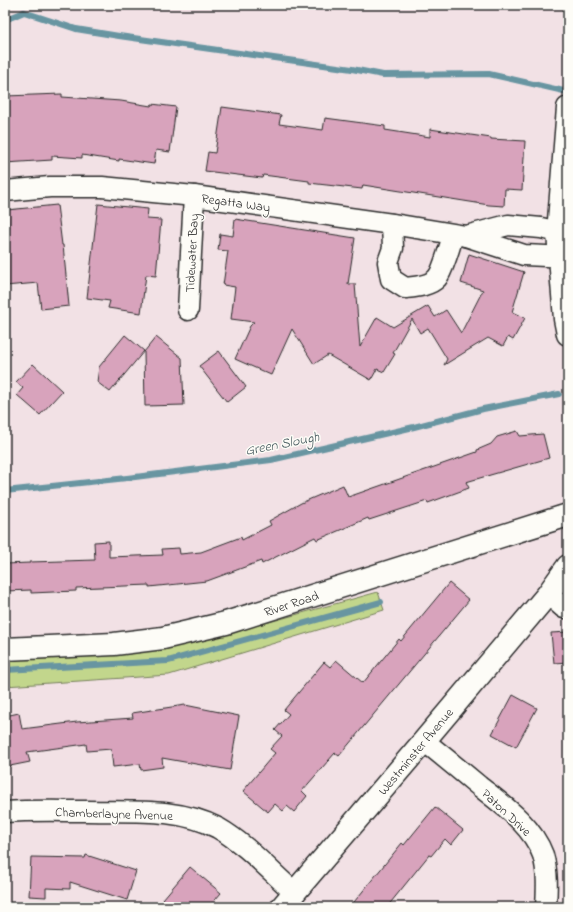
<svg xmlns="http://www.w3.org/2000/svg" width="573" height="912" viewBox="0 0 573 912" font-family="'Indie Flower',sans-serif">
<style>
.green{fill:#c2d68c;stroke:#76805c}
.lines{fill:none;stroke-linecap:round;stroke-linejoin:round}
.stream{stroke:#6795a1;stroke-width:6}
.building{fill:#d8a3bc;stroke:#2b2b2b}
.street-casing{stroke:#2b2b2b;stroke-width:23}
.secondary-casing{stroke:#2b2b2b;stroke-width:25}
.street{stroke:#fdfcf7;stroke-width:20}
.secondary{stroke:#fdfcf7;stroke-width:22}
.labels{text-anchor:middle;stroke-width:3;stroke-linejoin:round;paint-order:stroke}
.street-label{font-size:13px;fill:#2b2b2b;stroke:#fdfcf7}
.water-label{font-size:14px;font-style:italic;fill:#44575c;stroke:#fdfcf7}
</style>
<rect width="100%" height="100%" fill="#f2e1e5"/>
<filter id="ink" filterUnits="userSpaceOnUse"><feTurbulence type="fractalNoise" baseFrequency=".025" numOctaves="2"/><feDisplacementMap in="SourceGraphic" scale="8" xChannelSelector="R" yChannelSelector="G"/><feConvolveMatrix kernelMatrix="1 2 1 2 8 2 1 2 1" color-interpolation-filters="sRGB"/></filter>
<g filter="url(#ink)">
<path class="green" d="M 378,592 L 384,610 L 169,675 L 5,686 L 5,657 L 204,640 Z"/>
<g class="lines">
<g class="stream">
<path d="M 5,20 L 24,12 L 76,29 L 119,36 L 352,69 L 383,75 L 489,74 L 568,92"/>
<path d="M 5,491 L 127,478 L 271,460 L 414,427 L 483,409 L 559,394"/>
<path d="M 5,670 L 168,661 L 381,602"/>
</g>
</g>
<g class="building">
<path d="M 62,94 L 62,97 L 121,101 L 151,106 L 152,104 L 176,107 L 170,152 L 156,150 L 154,164 L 119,159 L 119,161 L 82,155 L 82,158 L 52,156 L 52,160 L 5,163 L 5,96 Z"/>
<path d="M 222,107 L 281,115 L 279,124 L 323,130 L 325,118 L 385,126 L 385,130 L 430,137 L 430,129 L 491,138 L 491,139 L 525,141 L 522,190 L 505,189 L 504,206 L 489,205 L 363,185 L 362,189 L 309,183 L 309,181 L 263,175 L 262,178 L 205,171 L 208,152 L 215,153 Z"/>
<path d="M 98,204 L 148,209 L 147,219 L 161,220 L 156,276 L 146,275 L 141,313 L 108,308 L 110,301 L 87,298 Z"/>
<path d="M 57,205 L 62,245 L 63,245 L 69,306 L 41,309 L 38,283 L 5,286 L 5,228 L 9,228 L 7,210 Z"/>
<path d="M 235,219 L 355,238 L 348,284 L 355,284 L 360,347 L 377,317 L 393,327 L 428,306 L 435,317 L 446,310 L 461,333 L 483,290 L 461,283 L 469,254 L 524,272 L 512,312 L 525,318 L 513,340 L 508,337 L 503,346 L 488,338 L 444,365 L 447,359 L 428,328 L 420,333 L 412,319 L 393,353 L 395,354 L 384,372 L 377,369 L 371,380 L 328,355 L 314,364 L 292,329 L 271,375 L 235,359 L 250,326 L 254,322 L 231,319 L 235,287 L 223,285 L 228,251 L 218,250 L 220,234 L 233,236 Z"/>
<path d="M 125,335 L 144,351 L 110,392 L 97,382 L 99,367 Z"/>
<path d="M 156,337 L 182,358 L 184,405 L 145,406 L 144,352 Z"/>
<path d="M 219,351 L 246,387 L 227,402 L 199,366 Z"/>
<path d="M 33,364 L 62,391 L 40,415 L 17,395 L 23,388 L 16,382 Z"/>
<path d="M 517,431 L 520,436 L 543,434 L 549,458 L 466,482 L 469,488 L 428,503 L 427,501 L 369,520 L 368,518 L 317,540 L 315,537 L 262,564 L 261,561 L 207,581 L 149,587 L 149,585 L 76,588 L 76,591 L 31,593 L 31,590 L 5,591 L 5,564 L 30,563 L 30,562 L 95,560 L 94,542 L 109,541 L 109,557 L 163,555 L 162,549 L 179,548 L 180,554 L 201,552 L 241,537 L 242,540 L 271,525 L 269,521 L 301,503 L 343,485 L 348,497 L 477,452 L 477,450 L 491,444 L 497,437 Z"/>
<path d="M 449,583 L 469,600 L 339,756 L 335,753 L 302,791 L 307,796 L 294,812 L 287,806 L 283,811 L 275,804 L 268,812 L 243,791 L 275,753 L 270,749 L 282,736 L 275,730 L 289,714 L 284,710 L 324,662 L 330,667 L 336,660 L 363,683 L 399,639 L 401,641 Z"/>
<path d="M 568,632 L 568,662 L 554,663 L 551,633 Z"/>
<path d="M 513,695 L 537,708 L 516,747 L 492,734 Z"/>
<path d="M 185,705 L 239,716 L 230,770 L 162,758 L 163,767 L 141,770 L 140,764 L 113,767 L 111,749 L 87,751 L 86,744 L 27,752 L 30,762 L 5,767 L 5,716 L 19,713 L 22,729 L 77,722 L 133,718 L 132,713 Z"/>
<path d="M 435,807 L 463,830 L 451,845 L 445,839 L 431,856 L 429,855 L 387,907 L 350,907 L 402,843 L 404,845 Z"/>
<path d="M 86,855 L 136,871 L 127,900 L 70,882 L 70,889 L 46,888 L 46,897 L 29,896 L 31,857 L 85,858 Z"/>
<path d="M 190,867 L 221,893 L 209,907 L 172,907 L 163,899 Z"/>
</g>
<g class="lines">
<g class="street-casing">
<g id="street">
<path d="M 5,191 L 50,187 L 102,187 L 194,196 L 392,224 L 466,236 L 524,255 L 568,257"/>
<path d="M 392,224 L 393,248 L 388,262 L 391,279 L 405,288 C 414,287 430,286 437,278 C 442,273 451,243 453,235"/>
<path d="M 466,236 L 508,225 L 541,228 L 568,234"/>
<path d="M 188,310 L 194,196"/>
<path d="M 548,594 L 564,608 L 568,608"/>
<path d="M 424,741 C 443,756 461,771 479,786 C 503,805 532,825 543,855 C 548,872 547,889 546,907"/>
<path d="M 5,812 C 32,810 60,811 87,811 C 130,812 178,807 218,828 C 246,844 270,871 294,892"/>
</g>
</g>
<g class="secondary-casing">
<g id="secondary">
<path d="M 568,108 L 558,233 L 565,319 L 568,334"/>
<path d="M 5,649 L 114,644 L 163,638 L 226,623 L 568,515"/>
<path d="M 282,907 L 424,741 L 548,594 L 568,566"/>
</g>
</g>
<use href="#street" class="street"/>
<use href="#secondary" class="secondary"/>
</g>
</g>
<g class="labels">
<g class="street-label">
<text transform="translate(236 202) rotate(8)" y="5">Regatta Way</text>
<text transform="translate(191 253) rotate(-87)" y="5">Tidewater Bay</text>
<text transform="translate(291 603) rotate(-18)" y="5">River Road</text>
<text transform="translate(415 751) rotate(-50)" y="5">Westminster Avenue</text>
<text transform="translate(507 812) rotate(43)" y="5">Paton Drive</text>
<text transform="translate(114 813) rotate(2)" y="5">Chamberlayne Avenue</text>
</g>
<g class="water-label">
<text transform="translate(282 443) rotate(-11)" y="5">Green Slough</text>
</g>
</g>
<rect width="573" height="912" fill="none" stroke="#fdfcf7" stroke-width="20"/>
<rect x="10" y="10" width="553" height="892" fill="none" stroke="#2b2b2b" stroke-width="1.5" filter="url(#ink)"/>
</svg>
